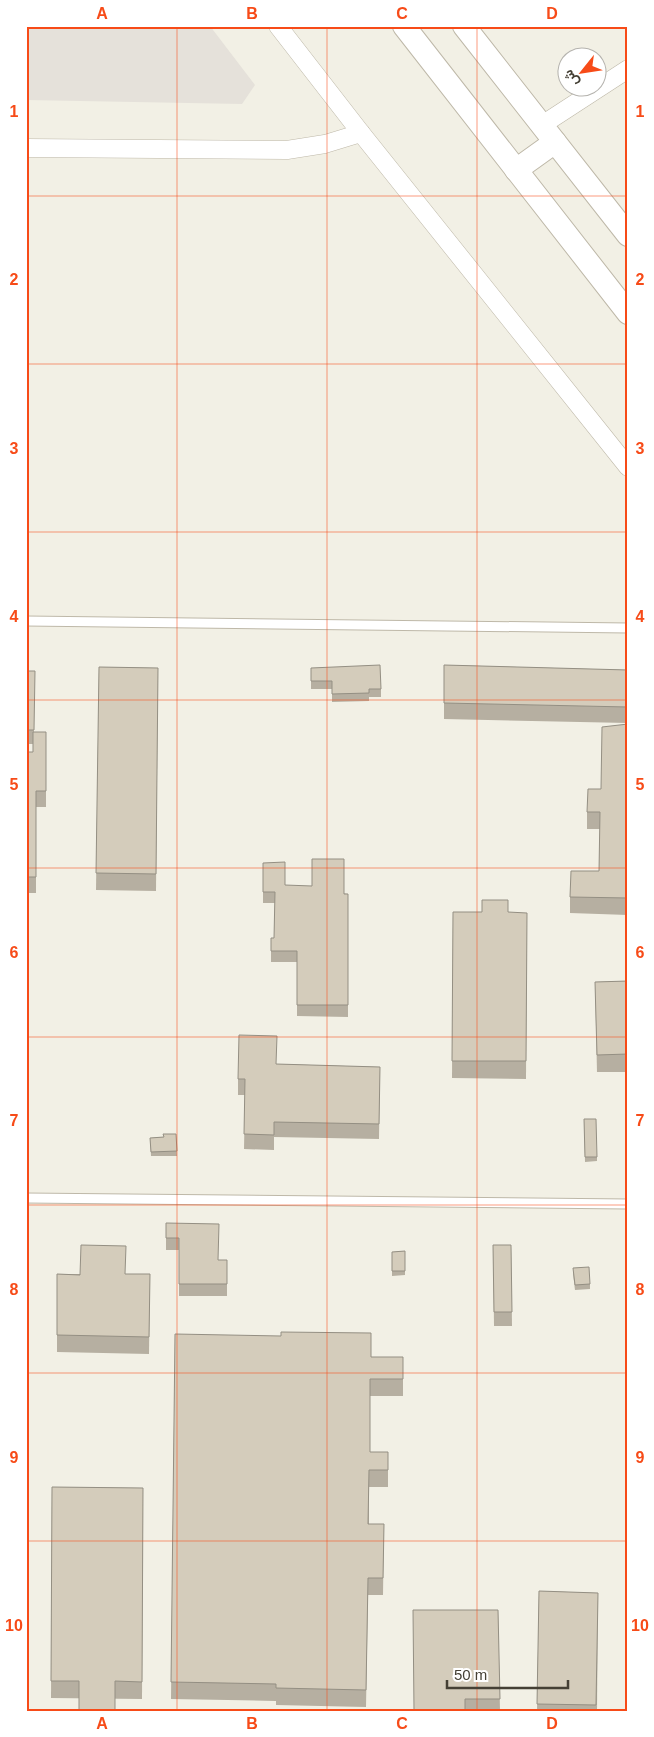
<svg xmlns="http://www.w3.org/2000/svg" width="654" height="1737" viewBox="0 0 654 1737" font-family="Arial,Vazirmatn,sans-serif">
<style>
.industrial{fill:#e5e1da}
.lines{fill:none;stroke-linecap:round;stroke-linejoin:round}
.service-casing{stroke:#beb8a8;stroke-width:11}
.minor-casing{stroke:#beb8a8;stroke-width:19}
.tertiary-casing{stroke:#beb8a8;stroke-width:24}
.service{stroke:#fff;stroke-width:9}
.minor{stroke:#fff;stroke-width:18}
.tertiary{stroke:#fff;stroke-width:22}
.wall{fill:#b6afa1}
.building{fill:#d4ccbb;stroke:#948f83}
.grid{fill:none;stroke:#f74b18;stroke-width:1;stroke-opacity:0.55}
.neatline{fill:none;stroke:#f74b18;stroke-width:2}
.grid-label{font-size:16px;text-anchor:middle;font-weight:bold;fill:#f74b18}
</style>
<rect width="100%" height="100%" fill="#f2f0e5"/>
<path class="industrial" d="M 26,26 L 210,26 L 255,85 L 242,104 L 26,100 Z"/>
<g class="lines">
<g class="service-casing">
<g id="service">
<path d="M 26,621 L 628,628"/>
<path d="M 26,1198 L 628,1204"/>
</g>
</g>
<g class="minor-casing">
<g id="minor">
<path d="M 278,26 L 361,133 L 628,467"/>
<path d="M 542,125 L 628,69"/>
<path d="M 26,148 L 287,150 L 325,144 L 361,133"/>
</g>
</g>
<g class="tertiary-casing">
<g id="tertiary">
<path d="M 404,26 L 628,313"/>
<path d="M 464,26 L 628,235"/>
<path d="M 516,170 L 555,142"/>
</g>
</g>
<use href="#service" class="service"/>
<use href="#minor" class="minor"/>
<use href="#tertiary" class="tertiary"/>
</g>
<g class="wall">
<path d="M 444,665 L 628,670 L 628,723 L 444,719 Z"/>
<path d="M 99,667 L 158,668 L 156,891 L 96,890 Z"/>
<path d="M 311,668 L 381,689 L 381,697 L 369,697 L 369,701 L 332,702 L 332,689 L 311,689 Z"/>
<path d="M 26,671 L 34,732 L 46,732 L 46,807 L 36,807 L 36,893 L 26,893 L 26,752 L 33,752 L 33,744 L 26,744 Z"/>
<path d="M 628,724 L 628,915 L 570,913 L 570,897 L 599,871 L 600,829 L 587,829 L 587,812 L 601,789 Z"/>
<path d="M 263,863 L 285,885 L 348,894 L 348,1017 L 297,1016 L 297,962 L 271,962 L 271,938 L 274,938 L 275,903 L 263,903 Z"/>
<path d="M 453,912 L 527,913 L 526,1079 L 452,1078 Z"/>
<path d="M 628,981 L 628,1072 L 597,1072 L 595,982 Z"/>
<path d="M 276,1064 L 380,1067 L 379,1139 L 274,1137 L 274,1150 L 244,1149 L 245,1095 L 238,1095 L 238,1079 Z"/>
<path d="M 584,1119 L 597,1157 L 597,1161 L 585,1162 Z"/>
<path d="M 176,1134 L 177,1156 L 151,1156 L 150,1138 L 164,1137 Z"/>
<path d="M 166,1223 L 218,1260 L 227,1260 L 227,1296 L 179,1296 L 179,1250 L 166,1250 Z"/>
<path d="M 493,1245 L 511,1245 L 512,1326 L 494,1326 Z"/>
<path d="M 405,1251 L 405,1275 L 392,1276 L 392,1252 Z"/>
<path d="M 573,1273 L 590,1284 L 590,1289 L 575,1290 Z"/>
<path d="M 57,1274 L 150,1274 L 149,1354 L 57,1352 Z"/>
<path d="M 175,1334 L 371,1357 L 403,1357 L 403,1396 L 370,1396 L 370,1452 L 388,1452 L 388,1487 L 369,1487 L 369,1524 L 384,1524 L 383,1595 L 368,1595 L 366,1707 L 276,1705 L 276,1701 L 171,1699 Z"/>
<path d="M 52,1487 L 143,1488 L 142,1699 L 51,1698 Z"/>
<path d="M 539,1591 L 598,1593 L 597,1711 L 537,1711 Z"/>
<path d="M 498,1610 L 500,1711 L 414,1711 Z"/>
</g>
<g class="building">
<path d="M 380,665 L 381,689 L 369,689 L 369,693 L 332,694 L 332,681 L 311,681 L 311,668 Z"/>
<path d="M 444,665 L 628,670 L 628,707 L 444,703 Z"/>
<path d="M 99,667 L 158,668 L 156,874 L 96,873 Z"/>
<path d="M 26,671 L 35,671 L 34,730 L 26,730 Z"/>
<path d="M 628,724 L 628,898 L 570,897 L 571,871 L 599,871 L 600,812 L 587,812 L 588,789 L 601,789 L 602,727 Z"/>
<path d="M 33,732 L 46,732 L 46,791 L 36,791 L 36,877 L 26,877 L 26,752 L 33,752 Z"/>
<path d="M 312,859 L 344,859 L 344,894 L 348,894 L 348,1005 L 297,1005 L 297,951 L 271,951 L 271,938 L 274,938 L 275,892 L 263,892 L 263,863 L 285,862 L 285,885 L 312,886 Z"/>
<path d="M 482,900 L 508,900 L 508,912 L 527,913 L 526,1061 L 452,1061 L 453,912 L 482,912 Z"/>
<path d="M 628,981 L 628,1054 L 597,1055 L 595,982 Z"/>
<path d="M 239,1035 L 277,1036 L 276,1064 L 380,1067 L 379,1124 L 274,1122 L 274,1135 L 244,1134 L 245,1079 L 238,1079 Z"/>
<path d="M 584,1119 L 596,1119 L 597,1157 L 585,1157 Z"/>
<path d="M 163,1134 L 176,1134 L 177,1151 L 151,1152 L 150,1138 L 164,1137 Z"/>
<path d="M 166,1223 L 219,1224 L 218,1260 L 227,1260 L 227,1284 L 179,1284 L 179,1238 L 166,1238 Z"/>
<path d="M 81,1245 L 126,1246 L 125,1274 L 150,1274 L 149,1337 L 57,1335 L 57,1274 L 80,1275 Z"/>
<path d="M 493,1245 L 511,1245 L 512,1312 L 494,1312 Z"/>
<path d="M 405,1251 L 405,1271 L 392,1271 L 392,1252 Z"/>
<path d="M 589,1267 L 590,1284 L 575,1285 L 573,1268 Z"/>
<path d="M 281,1332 L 371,1333 L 371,1357 L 403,1357 L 403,1379 L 370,1379 L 370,1452 L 388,1452 L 388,1470 L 369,1470 L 368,1524 L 384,1524 L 383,1578 L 368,1578 L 366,1690 L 276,1688 L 276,1684 L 171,1682 L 175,1334 L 281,1336 Z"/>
<path d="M 52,1487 L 143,1488 L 142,1682 L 115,1681 L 115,1711 L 79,1711 L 79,1681 L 51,1681 Z"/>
<path d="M 539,1591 L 598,1593 L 596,1705 L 537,1704 Z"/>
<path d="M 413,1610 L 498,1610 L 500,1699 L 465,1699 L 465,1711 L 414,1711 Z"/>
</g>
<path class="grid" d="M 177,26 L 177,1711M 327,26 L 327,1711M 477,26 L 477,1711M 26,196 L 628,196M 26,364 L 628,364M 26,532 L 628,532M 26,700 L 628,700M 26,868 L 628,868M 26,1037 L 628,1037M 26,1205 L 628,1205M 26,1373 L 628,1373M 26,1541 L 628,1541"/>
<rect width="654" height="1737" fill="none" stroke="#ffffff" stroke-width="55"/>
<g transform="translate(582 72) rotate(240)"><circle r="24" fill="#ffffff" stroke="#b5b3ae"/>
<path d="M0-4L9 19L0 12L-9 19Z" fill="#f74b18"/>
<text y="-8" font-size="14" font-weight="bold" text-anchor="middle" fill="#454035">ش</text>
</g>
<path d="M447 1680v8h121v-8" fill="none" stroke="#454035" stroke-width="2.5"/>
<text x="454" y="1680" font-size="15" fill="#454035" stroke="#ffffff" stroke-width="4" paint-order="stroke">50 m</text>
<rect x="28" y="28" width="598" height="1682" class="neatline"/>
<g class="grid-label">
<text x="102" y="19">A</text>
<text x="252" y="19">B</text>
<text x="402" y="19">C</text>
<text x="552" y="19">D</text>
<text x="14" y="117">1</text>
<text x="640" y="117">1</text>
<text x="14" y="285">2</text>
<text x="640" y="285">2</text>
<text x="14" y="454">3</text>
<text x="640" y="454">3</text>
<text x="14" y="622">4</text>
<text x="640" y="622">4</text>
<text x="14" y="790">5</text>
<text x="640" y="790">5</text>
<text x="14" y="958">6</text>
<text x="640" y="958">6</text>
<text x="14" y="1126">7</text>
<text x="640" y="1126">7</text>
<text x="14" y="1295">8</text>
<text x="640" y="1295">8</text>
<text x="14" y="1463">9</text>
<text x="640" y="1463">9</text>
<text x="14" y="1631">10</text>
<text x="640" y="1631">10</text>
<text x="102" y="1729">A</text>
<text x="252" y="1729">B</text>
<text x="402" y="1729">C</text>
<text x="552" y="1729">D</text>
</g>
</svg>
